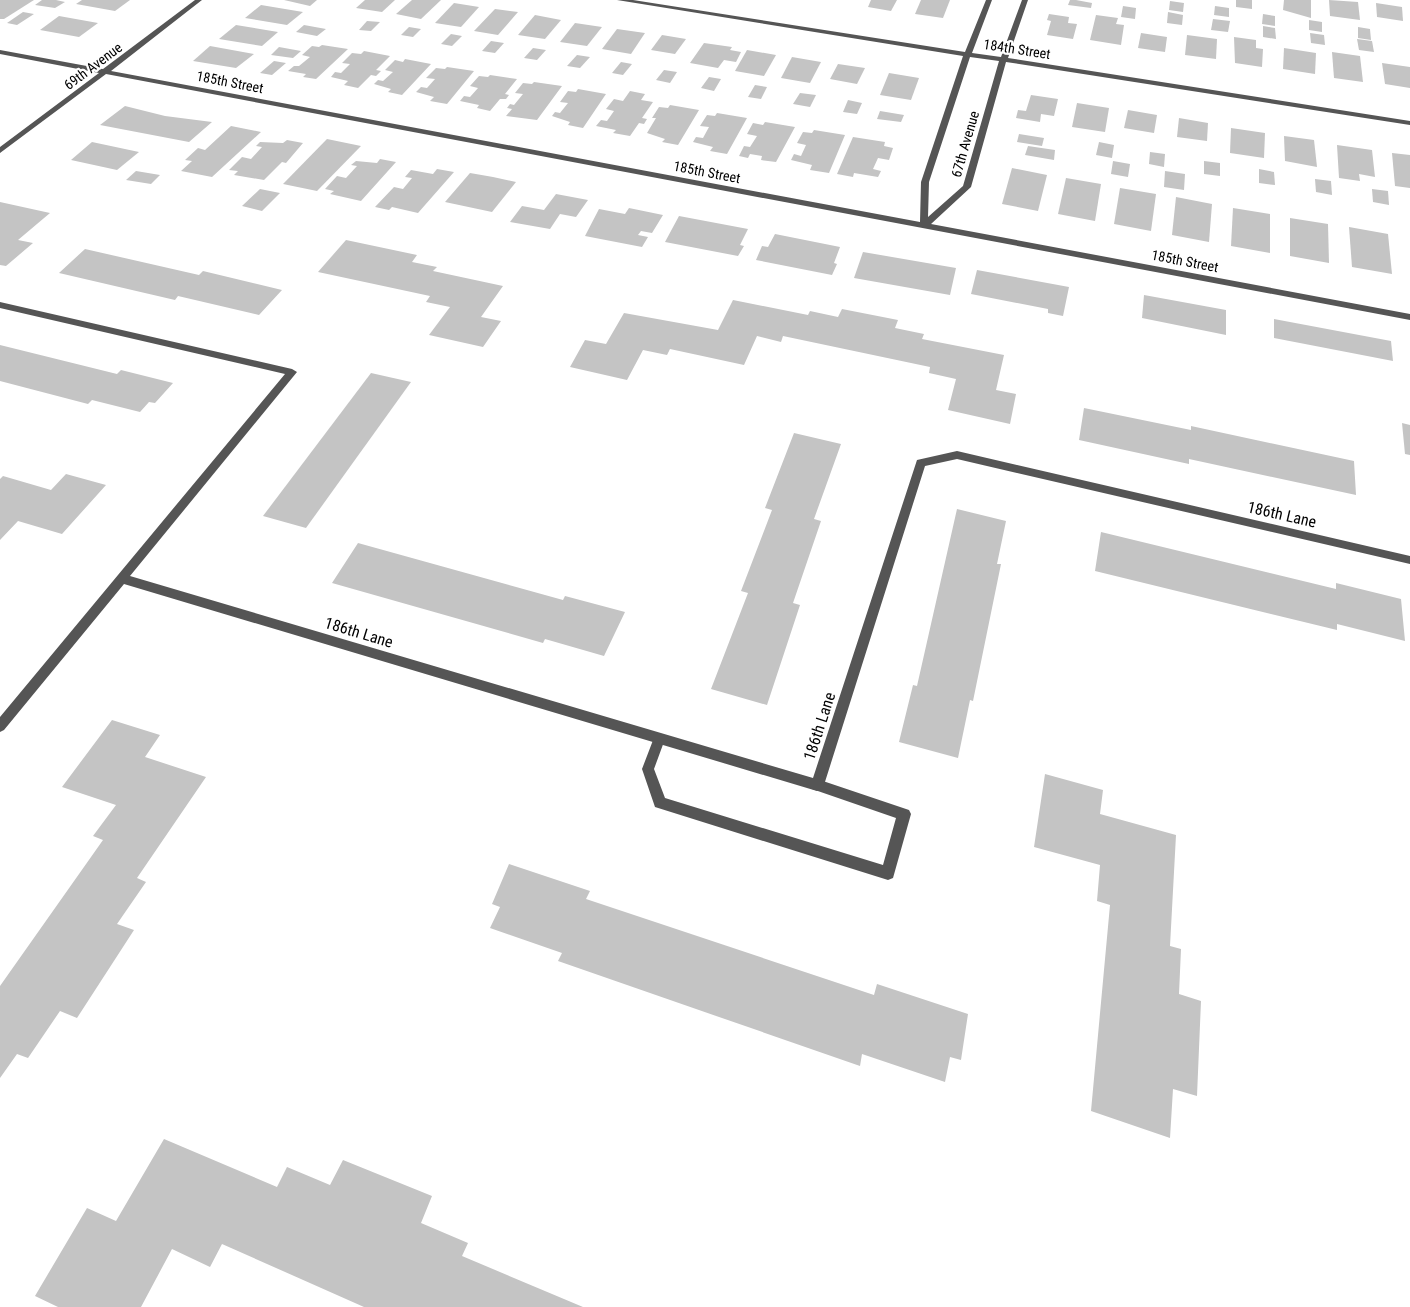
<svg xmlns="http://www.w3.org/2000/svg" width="1410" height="1307" viewBox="0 0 1410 1307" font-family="'Roboto Condensed',sans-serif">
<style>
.building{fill:#c4c4c4}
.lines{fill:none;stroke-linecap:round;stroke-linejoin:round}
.service{fill:#555;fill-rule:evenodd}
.minor{fill:#555;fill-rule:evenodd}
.labels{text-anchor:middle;stroke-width:4.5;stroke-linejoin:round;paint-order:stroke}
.far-street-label{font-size:14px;fill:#000;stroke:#fff}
.street-label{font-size:16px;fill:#000;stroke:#fff}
</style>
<rect width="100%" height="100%" fill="#fff"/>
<g class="building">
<path d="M 0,0 L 34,0 L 4,19 L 0,19 Z"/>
<path d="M 42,0 L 56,0 L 65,2 L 55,8 L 35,5 Z"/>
<path d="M 82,0 L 130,0 L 115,11 L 76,4 Z"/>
<path d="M 284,0 L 317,0 L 310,6 Z"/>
<path d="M 365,0 L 395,0 L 382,12 L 356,8 Z"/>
<path d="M 412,0 L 441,0 L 421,19 L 396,14 Z"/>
<path d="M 871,0 L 897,0 L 891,11 L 868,7 Z"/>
<path d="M 921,0 L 950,0 L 943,18 L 915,14 Z"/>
<path d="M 1070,0 L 1076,0 L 1092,3 L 1091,8 L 1068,5 Z"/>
<path d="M 1236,0 L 1252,0 L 1252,9 L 1236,7 Z"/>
<path d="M 1284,0 L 1311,0 L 1311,18 L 1283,10 Z"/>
<path d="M 1329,0 L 1358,2 L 1360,20 L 1330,16 Z"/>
<path d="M 1170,1 L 1184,3 L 1183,12 L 1169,10 Z"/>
<path d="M 454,3 L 479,7 L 461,27 L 435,23 Z"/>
<path d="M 1376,3 L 1402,7 L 1403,21 L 1377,17 Z"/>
<path d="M 261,5 L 303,12 L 287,25 L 245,18 Z"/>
<path d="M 1123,6 L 1136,8 L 1135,19 L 1121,17 Z"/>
<path d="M 1215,6 L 1229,8 L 1229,17 L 1214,15 Z"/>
<path d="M 495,9 L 518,12 L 498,35 L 474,31 Z"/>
<path d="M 23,12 L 34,14 L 17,25 L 7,23 Z"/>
<path d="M 1168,12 L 1183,15 L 1182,25 L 1167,23 Z"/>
<path d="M 1049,14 L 1069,17 L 1068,23 L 1077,24 L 1073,39 L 1047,35 L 1051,21 L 1047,20 Z"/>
<path d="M 1263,14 L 1275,16 L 1275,26 L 1262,24 Z"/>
<path d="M 535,15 L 561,20 L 545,39 L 518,35 Z"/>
<path d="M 1096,15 L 1118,18 L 1116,24 L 1124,25 L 1121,45 L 1090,40 Z"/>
<path d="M 59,16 L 98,23 L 79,37 L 40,30 Z"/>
<path d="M 1213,19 L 1230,21 L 1228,32 L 1211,30 Z"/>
<path d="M 1309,20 L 1322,22 L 1322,32 L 1309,30 Z"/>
<path d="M 367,21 L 380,22 L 371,31 L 359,30 Z"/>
<path d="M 575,23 L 602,27 L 587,46 L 560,42 Z"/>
<path d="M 236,25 L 278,32 L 262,46 L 219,39 Z"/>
<path d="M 304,25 L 326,29 L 317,36 L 296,32 Z"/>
<path d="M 1263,26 L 1275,28 L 1276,39 L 1263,37 Z"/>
<path d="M 409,27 L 421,29 L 413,37 L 401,35 Z"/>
<path d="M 1358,27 L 1370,29 L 1371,40 L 1358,38 Z"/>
<path d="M 617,29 L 645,33 L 631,54 L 602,49 Z"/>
<path d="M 1141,33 L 1167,37 L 1165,52 L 1138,48 Z"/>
<path d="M 1310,33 L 1324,35 L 1325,45 L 1311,43 Z"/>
<path d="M 451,34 L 462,36 L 452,46 L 441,44 Z"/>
<path d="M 662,35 L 686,39 L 675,54 L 651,50 Z"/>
<path d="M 1187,35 L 1217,39 L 1216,59 L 1185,55 Z"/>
<path d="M 1234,37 L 1256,40 L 1256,48 L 1263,49 L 1262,67 L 1235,63 Z"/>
<path d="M 1357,39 L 1372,41 L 1374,52 L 1359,50 Z"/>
<path d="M 491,41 L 504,43 L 495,53 L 482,51 Z"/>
<path d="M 704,43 L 732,47 L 730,50 L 741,52 L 736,62 L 724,60 L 718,68 L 690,63 Z"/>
<path d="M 322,45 L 348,49 L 316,79 L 303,77 L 306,74 L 288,71 L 294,66 L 299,66 L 310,57 L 302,55 L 312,46 L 319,47 Z"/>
<path d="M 210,46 L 254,54 L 236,68 L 193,61 Z"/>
<path d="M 279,47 L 301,51 L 293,58 L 271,55 Z"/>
<path d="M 533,48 L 546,50 L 537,60 L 524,58 Z"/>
<path d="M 1284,48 L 1316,53 L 1315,74 L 1283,69 Z"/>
<path d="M 747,50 L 776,55 L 764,76 L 735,71 Z"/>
<path d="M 364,51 L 390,56 L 376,70 L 381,71 L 376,76 L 371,75 L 358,88 L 344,85 L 348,81 L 331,77 L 335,72 L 341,73 L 350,64 L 342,63 L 352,53 L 361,54 Z"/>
<path d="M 1332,52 L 1360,56 L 1363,82 L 1334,78 Z"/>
<path d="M 577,55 L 590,57 L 580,68 L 567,66 Z"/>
<path d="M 792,57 L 821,62 L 810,83 L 781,78 Z"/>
<path d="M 405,59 L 431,64 L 402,95 L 388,92 L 391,89 L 374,84 L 378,80 L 383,81 L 393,72 L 385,70 L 395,60 L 403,62 Z"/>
<path d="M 274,61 L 286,63 L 272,75 L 260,73 Z"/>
<path d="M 621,62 L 632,64 L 623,75 L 612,73 Z"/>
<path d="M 1382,63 L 1410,67 L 1410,88 L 1385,84 Z"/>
<path d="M 838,64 L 865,68 L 857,84 L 830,79 Z"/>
<path d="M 447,67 L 474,71 L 447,104 L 430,101 L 434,97 L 416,92 L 421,87 L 427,88 L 435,79 L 426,78 L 436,68 L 445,69 Z"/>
<path d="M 664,70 L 677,72 L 670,83 L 656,80 Z"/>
<path d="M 889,73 L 919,78 L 911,100 L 880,95 Z"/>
<path d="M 490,75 L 517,79 L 505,94 L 509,95 L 506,99 L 500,99 L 490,111 L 477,108 L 479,105 L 460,101 L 464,96 L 470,97 L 478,88 L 470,86 L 479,76 L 488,77 Z"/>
<path d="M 709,77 L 721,79 L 714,91 L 701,88 Z"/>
<path d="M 534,82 L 562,86 L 537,120 L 506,116 L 512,109 L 507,108 L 510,104 L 514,105 L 523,94 L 515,93 L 523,83 L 532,84 Z"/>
<path d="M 755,85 L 767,87 L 761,99 L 748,97 Z"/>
<path d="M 578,89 L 606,94 L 583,128 L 568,125 L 570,122 L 552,116 L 555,112 L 560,113 L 568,103 L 560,102 L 568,91 L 576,92 Z"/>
<path d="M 630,91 L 645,94 L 641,100 L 653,102 L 642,118 L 647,119 L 644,124 L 639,123 L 630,136 L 613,133 L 616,130 L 596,126 L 601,120 L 607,121 L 614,111 L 606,109 L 614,99 L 623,101 Z"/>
<path d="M 800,93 L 816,95 L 810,107 L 793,104 Z"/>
<path d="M 1031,95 L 1058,99 L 1054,116 L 1041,114 L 1040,122 L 1016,118 L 1018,110 L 1026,111 Z"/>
<path d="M 848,100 L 862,103 L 857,114 L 843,112 Z"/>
<path d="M 1077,103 L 1109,108 L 1105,132 L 1072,127 Z"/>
<path d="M 670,105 L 699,110 L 678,145 L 662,142 L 665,139 L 647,133 L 656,118 L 652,118 L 659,107 L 668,108 Z"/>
<path d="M 125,106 L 165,116 L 212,122 L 189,142 L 100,125 Z"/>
<path d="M 1128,110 L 1157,115 L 1154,133 L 1124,128 Z"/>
<path d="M 880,111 L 904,115 L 901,122 L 877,119 Z"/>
<path d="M 717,113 L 747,118 L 727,154 L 710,151 L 713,147 L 693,142 L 696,137 L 703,138 L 709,127 L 700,126 L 707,115 L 715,116 Z"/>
<path d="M 1179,118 L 1208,123 L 1207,141 L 1177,137 Z"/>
<path d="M 765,122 L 795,127 L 776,162 L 761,160 L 762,156 L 750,154 L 748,158 L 739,156 L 744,146 L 750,147 L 757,136 L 747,134 L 753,123 L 763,125 Z"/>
<path d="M 231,126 L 261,132 L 212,177 L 181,171 L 192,161 L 185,160 L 198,148 L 205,150 Z"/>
<path d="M 1231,128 L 1265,133 L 1264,158 L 1230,153 Z"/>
<path d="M 814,130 L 845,135 L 829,173 L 810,170 L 812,165 L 791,160 L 794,154 L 801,156 L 806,145 L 797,143 L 803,132 L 812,133 Z"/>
<path d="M 1019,134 L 1044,138 L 1042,146 L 1017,142 Z"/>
<path d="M 1284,136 L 1314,140 L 1317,167 L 1285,161 Z"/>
<path d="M 853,137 L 885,142 L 884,146 L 893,148 L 889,160 L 878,158 L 873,169 L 881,171 L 878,177 L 854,173 L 853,177 L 837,174 Z"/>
<path d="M 327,139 L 361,146 L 317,191 L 283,184 Z"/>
<path d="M 287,140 L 303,143 L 286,163 L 282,162 L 264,180 L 234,175 L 238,171 L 229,170 L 242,157 L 251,159 L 262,147 L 256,146 L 260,142 L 283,143 Z"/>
<path d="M 92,142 L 139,152 L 117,170 L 71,160 Z"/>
<path d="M 1099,142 L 1114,145 L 1112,158 L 1096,155 Z"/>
<path d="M 1337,145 L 1372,150 L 1375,177 L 1359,174 L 1360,181 L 1339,178 Z"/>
<path d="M 1028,146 L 1055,150 L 1054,160 L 1025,155 Z"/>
<path d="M 1150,152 L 1165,154 L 1164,167 L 1149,164 Z"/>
<path d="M 1392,153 L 1410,155 L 1410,188 L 1395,186 Z"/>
<path d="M 380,159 L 396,162 L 361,201 L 330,194 L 334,191 L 325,189 L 337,176 L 346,178 L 357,166 L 351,165 L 356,161 L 377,163 Z"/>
<path d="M 1113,161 L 1130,164 L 1128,177 L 1111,174 Z"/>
<path d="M 1204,161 L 1220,163 L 1220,176 L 1204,174 Z"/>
<path d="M 1012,168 L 1047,175 L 1038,211 L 1002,204 Z"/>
<path d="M 437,169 L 454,172 L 418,213 L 392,207 L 389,210 L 375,207 L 394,187 L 403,189 L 412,178 L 405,177 L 411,170 L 433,174 Z"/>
<path d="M 1259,169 L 1274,172 L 1275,185 L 1259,183 Z"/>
<path d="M 136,171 L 160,175 L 151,184 L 126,180 Z"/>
<path d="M 1165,171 L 1185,174 L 1184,190 L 1164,187 Z"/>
<path d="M 470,173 L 493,177 L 516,182 L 492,212 L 445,202 Z"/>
<path d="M 1066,178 L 1101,184 L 1095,221 L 1058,214 Z"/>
<path d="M 1315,179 L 1331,181 L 1332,195 L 1316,192 Z"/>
<path d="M 1120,188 L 1156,194 L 1151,231 L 1114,224 Z"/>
<path d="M 260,189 L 280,193 L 262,211 L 242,206 Z"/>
<path d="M 1372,189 L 1388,191 L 1389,205 L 1373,202 Z"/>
<path d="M 556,194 L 588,200 L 576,217 L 560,214 L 550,229 L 510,222 L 522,206 L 544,210 Z"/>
<path d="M 1176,197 L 1212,204 L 1209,242 L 1172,235 Z"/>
<path d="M 0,202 L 50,213 L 18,240 L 33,243 L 6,266 L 0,265 Z"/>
<path d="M 629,208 L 663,215 L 652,233 L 641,231 L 638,235 L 648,237 L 642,247 L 585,236 L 599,209 L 625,214 Z"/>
<path d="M 1233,208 L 1270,214 L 1270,253 L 1231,246 Z"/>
<path d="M 679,216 L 748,229 L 740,245 L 744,246 L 738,256 L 665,242 Z"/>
<path d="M 1290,218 L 1328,224 L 1329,263 L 1290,256 Z"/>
<path d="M 1349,227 L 1388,234 L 1392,274 L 1352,267 Z"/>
<path d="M 775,234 L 840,247 L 834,263 L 837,264 L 832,275 L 756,260 L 762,246 L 768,247 Z"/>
<path d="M 346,240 L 417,255 L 412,262 L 437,267 L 433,271 L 503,286 L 481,317 L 501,321 L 483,347 L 429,335 L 450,307 L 426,302 L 430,296 L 318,272 Z"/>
<path d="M 85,249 L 199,275 L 203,271 L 282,290 L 259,315 L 178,296 L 175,300 L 59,273 Z"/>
<path d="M 863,252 L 956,268 L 950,295 L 854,278 Z"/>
<path d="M 977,270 L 1069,287 L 1063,316 L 1048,313 L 1048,309 L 971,294 Z"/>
<path d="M 1144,295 L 1226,310 L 1226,335 L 1142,318 Z"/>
<path d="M 733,300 L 808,315 L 810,311 L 838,317 L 842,309 L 898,320 L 895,328 L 924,334 L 922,339 L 1004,355 L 996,390 L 1016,394 L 1010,424 L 948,410 L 956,379 L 929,373 L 930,367 L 783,336 L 781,342 L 757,336 L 744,365 L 670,349 L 667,355 L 643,350 L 627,380 L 570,367 L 585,340 L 606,344 L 624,313 L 718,330 Z"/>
<path d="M 1274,319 L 1391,341 L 1393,361 L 1274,338 Z"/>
<path d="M 0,345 L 117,374 L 121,370 L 173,383 L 155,403 L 149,402 L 140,412 L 92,400 L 88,404 L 0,381 Z"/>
<path d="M 371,373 L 411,382 L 306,528 L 263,516 Z"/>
<path d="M 1084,408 L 1191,430 L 1191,426 L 1354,461 L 1356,495 L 1189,459 L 1189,464 L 1079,440 Z"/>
<path d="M 1402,423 L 1410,425 L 1410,455 L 1405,454 Z"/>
<path d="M 794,433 L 841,444 L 814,519 L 821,521 L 793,603 L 800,605 L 767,705 L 711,689 L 748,593 L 741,591 L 772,510 L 765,508 Z"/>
<path d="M 66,474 L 106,485 L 62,534 L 18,521 L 0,540 L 0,479 L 3,476 L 51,490 Z"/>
<path d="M 957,509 L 1006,521 L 997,564 L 1001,564 L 973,701 L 970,700 L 958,758 L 899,742 L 913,685 L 917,686 Z"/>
<path d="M 1101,532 L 1336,589 L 1336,583 L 1401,599 L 1405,641 L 1337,624 L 1337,630 L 1095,571 Z"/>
<path d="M 358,543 L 563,600 L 565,596 L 625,612 L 604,656 L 545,639 L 543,643 L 332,583 Z"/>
<path d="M 112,720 L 160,735 L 145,757 L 206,777 L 137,878 L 146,882 L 117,924 L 134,930 L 77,1018 L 60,1011 L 28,1058 L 17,1054 L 0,1078 L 0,986 L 103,840 L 93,836 L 116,805 L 62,787 Z"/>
<path d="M 1045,774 L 1103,790 L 1100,814 L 1176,835 L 1170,946 L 1181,949 L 1179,994 L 1201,1001 L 1197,1096 L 1173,1089 L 1170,1138 L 1091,1111 L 1110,905 L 1097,901 L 1100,865 L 1034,847 Z"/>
<path d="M 509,864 L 590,891 L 586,899 L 874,995 L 877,984 L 968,1014 L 961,1060 L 950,1057 L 945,1082 L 862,1054 L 860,1066 L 558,961 L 562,953 L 490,928 L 500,907 L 492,904 Z"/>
<path d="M 164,1139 L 277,1187 L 287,1167 L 330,1185 L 343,1160 L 432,1196 L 421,1223 L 468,1243 L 462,1256 L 583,1307 L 364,1307 L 222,1244 L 210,1267 L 172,1249 L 141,1307 L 58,1307 L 35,1296 L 87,1208 L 116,1221 Z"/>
</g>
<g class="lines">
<path class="service" d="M 659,733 L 663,735 L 665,739 L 654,769 L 665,798 L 883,865 L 896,818 L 812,789 L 810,785 L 812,781 L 817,779 L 909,810 L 911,814 L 893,878 L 888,880 L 655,807 L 642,769 L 655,735 Z"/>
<g class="minor">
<path d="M 195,0 L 202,0 L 111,71 L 920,222 L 921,182 L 963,56 L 617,0 L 633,0 L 965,52 L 986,0 L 992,0 L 972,53 L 1001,57 L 1022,0 L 1028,0 L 1008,58 L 1410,121 L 1410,125 L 1006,62 L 971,187 L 931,224 L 1410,314 L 1410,320 L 106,74 L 0,153 L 0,147 L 99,73 L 0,54 L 0,50 L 103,69 ZM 970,57 L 999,61 L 963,186 L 928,217 L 929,182 Z"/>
<path d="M 0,302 L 292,369 L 297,372 L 130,576 L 813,778 L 917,460 L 957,451 L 1410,556 L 1410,564 L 957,459 L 925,466 L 824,785 L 822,789 L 817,791 L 124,584 L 4,730 L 0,732 L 0,717 L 285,374 L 0,308 Z"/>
</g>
</g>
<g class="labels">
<g class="far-street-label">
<text transform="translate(1017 49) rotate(9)" y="5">184th Street</text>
<text transform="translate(93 66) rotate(-37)" y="5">69th Avenue</text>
<text transform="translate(230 82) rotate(11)" y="5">185th Street</text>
<text transform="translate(965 144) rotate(-74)" y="5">67th Avenue</text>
<text transform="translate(707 172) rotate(11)" y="5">185th Street</text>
<text transform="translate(1185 261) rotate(11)" y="5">185th Street</text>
</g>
<g class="street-label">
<text transform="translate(1282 514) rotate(13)" y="6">186th Lane</text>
<text transform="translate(359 632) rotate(17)" y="6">186th Lane</text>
<text transform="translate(819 726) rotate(-72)" y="6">186th Lane</text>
</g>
</g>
</svg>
